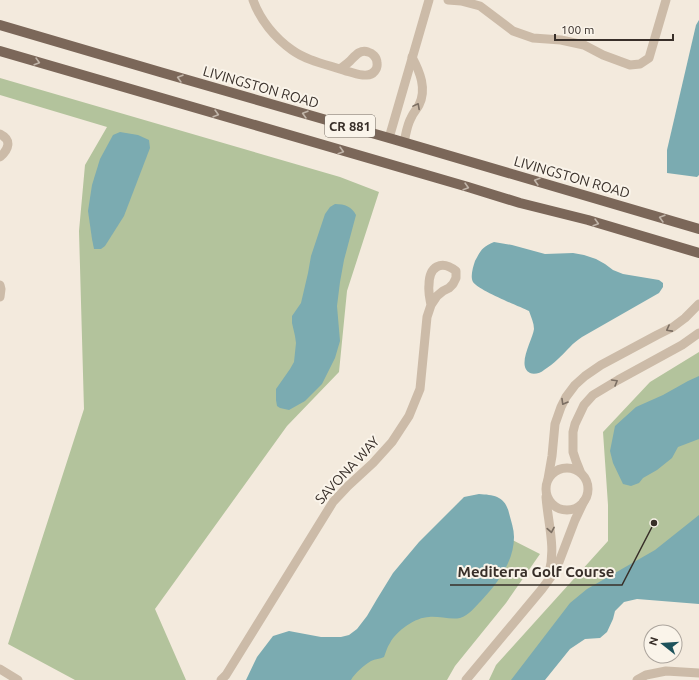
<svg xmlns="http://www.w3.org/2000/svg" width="699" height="680" viewBox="0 0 699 680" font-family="Ubuntu,sans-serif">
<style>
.green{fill:#b3c39c}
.water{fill:#7babb1}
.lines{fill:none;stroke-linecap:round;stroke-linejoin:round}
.street{stroke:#ccbba8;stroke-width:9}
.primary{stroke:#7b6759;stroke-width:10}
.oneway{stroke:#c1b5a9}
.oneway2{stroke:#7b6e62}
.labels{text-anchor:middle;stroke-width:4;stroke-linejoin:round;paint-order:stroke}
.shield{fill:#faf4ea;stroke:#726a63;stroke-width:1}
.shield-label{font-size:13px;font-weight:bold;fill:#382f29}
.street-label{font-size:14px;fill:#382f29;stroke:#faf4ea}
.leader{fill:none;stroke:#382f29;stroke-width:1.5}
.callout-dot{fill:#382f29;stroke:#faf4ea;stroke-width:1.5}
.callout-label{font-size:15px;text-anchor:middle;font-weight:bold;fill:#382f29;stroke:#faf4ea;stroke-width:4;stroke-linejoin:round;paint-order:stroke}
</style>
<rect width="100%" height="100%" fill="#f3eadd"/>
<g class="green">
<path d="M 0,78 L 340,177 L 379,192 L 347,291 L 339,372 L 287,426 L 155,609 L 186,680 L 75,680 L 8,644 L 84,409 L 79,231 L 85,165 L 107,127 L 0,95 Z"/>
<path d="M 699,352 L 699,575 L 599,606 L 528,680 L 489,680 L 496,665 L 608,541 L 608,505 L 603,432 L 650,382 Z"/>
<path d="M 495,531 L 540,554 L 506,603 L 455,666 L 447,680 L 340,680 Z"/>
</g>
<g class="water">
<path d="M 699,20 L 699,175 L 697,177 L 667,173 L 667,150 L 696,25 Z"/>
<path d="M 120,132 L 138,135 L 149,140 L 150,148 L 124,216 L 105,246 L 101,249 L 94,249 L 92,239 L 88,211 L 92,185 L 100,159 L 113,135 Z"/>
<path d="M 335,204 C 345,204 352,207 356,215 L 344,260 L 340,282 L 337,306 L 340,341 L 335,358 L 322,384 L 305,401 L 289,410 L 280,408 L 277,406 L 276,400 L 276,389 L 290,369 L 294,362 L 296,343 L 295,336 L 292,323 L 292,316 L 301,303 L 308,273 L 311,256 L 325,214 L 330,207 Z"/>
<path d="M 494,242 L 512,245 L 545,254 L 573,253 L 584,255 L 596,259 L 605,264 L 613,270 L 623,274 L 659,280 L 663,283 L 663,287 L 659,293 L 582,337 C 578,340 573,343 570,347 C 562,355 554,364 544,370 C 541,373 534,375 530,373 C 516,366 533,339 534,329 C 534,323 531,317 529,311 C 518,306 478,290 473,282 C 470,277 473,267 475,261 C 481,250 482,247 494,242 Z"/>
<path d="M 699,376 L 699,439 L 678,447 L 672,458 L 657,470 L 643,478 L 639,483 L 631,486 L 623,484 L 613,463 L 610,451 L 615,426 L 636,407 L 663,395 L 688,381 Z"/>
<path d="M 479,494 C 494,495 505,496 509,513 C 511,521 514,529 514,537 C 514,562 497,584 481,601 C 475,607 469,615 460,618 C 451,620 438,616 429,617 C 416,617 396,631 390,643 C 387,647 386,652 384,657 C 380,659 375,659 371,661 C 364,665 355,673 351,680 L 246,680 L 257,657 L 273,636 L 289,631 L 321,637 L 341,637 L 349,635 L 357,629 L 367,616 L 377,599 L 393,573 L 419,542 L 464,497 Z"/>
<path d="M 699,515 L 699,604 L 637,599 L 624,602 L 615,611 L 613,619 L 607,632 L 600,638 L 585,639 L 570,649 L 545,680 L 511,680 L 570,603 L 587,589 L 655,550 Z"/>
</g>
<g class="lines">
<g class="street">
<path d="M 253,0 C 260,20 275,38 292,50 C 307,61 329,65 346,71 C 352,72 360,76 367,75 C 373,75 378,69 377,63 C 377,57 372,53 368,52 C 360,49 355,56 350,61 C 347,64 344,66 340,69"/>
<path d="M 448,0 L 461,1 L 480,6 L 513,31 L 533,38 L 561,40 L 584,45 L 603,55 L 630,65 L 640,64 L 649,58 L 666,0"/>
<path d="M 0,134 C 12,140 9,149 0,157"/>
<path d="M 389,138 L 429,0"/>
<path d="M 404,142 C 406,134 407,125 411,118 C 413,113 417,109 419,105 C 427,89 420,72 412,57"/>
<path d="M 0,285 L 1,289 L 0,297"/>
<circle cx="567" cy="489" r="21"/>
<path d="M 580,471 L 576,461 L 573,452 L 573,432 L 575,424 L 584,405 L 593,395 L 618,380 L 682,345 L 699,333"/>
<path d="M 548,479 L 552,456 L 555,424 L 561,407 L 566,397 L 575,385 L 585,376 L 601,365 L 657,335 L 673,327 L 685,318 L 699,304"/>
<path d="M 546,497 C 548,523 556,548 549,573"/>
<path d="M 0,669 L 18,680"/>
<path d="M 221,680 L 226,675 L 333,502 L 348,486 L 373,463 L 392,442 L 409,416 L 420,389 L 427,317 L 431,305 L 437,296 L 443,291 L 449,288 L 453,284 L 456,278 L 456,271 C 441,259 429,267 429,285 C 428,292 430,299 431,305"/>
<path d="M 466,680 L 542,589 L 553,574 L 559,562 L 575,520 L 584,501"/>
<path d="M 637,680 L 646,675 L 666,671 L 699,673"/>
</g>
<g class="primary">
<path d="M 0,25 L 160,72 L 396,140 L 699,229"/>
<path d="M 0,51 L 468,187 L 520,203 L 588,220 L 699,253"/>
</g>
</g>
<defs><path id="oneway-chevron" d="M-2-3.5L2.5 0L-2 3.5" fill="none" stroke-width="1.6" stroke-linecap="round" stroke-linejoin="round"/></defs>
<g class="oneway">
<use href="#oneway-chevron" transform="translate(37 62) rotate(16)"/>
<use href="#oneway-chevron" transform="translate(180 78) rotate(-164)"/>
<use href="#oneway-chevron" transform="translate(216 114) rotate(16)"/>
<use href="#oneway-chevron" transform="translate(305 114) rotate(-164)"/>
<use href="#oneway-chevron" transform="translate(341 151) rotate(16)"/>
<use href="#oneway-chevron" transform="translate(537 181) rotate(-164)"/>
<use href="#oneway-chevron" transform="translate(466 187) rotate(16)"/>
<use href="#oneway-chevron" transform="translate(662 218) rotate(-164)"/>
<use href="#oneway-chevron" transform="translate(596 223) rotate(16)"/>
</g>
<g class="oneway2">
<use href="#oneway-chevron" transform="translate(417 106) rotate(-62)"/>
<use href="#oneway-chevron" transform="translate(669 329) rotate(152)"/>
<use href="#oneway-chevron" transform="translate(615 382) rotate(-30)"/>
<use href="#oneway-chevron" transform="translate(564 402) rotate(120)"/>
<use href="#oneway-chevron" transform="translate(551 530) rotate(80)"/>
</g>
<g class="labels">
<rect class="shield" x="325" y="115" width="50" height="22" rx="3"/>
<g class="shield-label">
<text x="350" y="131">CR 881</text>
</g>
<g class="street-label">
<text transform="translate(261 87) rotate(16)" y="5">LIVINGSTON ROAD</text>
<text transform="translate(572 177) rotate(16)" y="5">LIVINGSTON ROAD</text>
<text transform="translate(347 470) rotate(-47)" y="5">SAVONA WAY</text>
</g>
</g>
<path class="leader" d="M654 523L622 585H450"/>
<circle class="callout-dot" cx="654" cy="523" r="4"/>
<g class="callout-label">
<text x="536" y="577">Mediterra Golf Course</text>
</g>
<g transform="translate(663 644) rotate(287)"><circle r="19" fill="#faf4ea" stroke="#aca59d"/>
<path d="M0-3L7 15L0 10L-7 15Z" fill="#1d525b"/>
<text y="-6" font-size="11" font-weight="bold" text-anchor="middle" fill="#382f29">N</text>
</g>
<path d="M555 34v6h118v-6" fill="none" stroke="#382f29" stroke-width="2"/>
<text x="561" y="34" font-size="12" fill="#382f29" stroke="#faf4ea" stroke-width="3" paint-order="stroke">100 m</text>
</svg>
